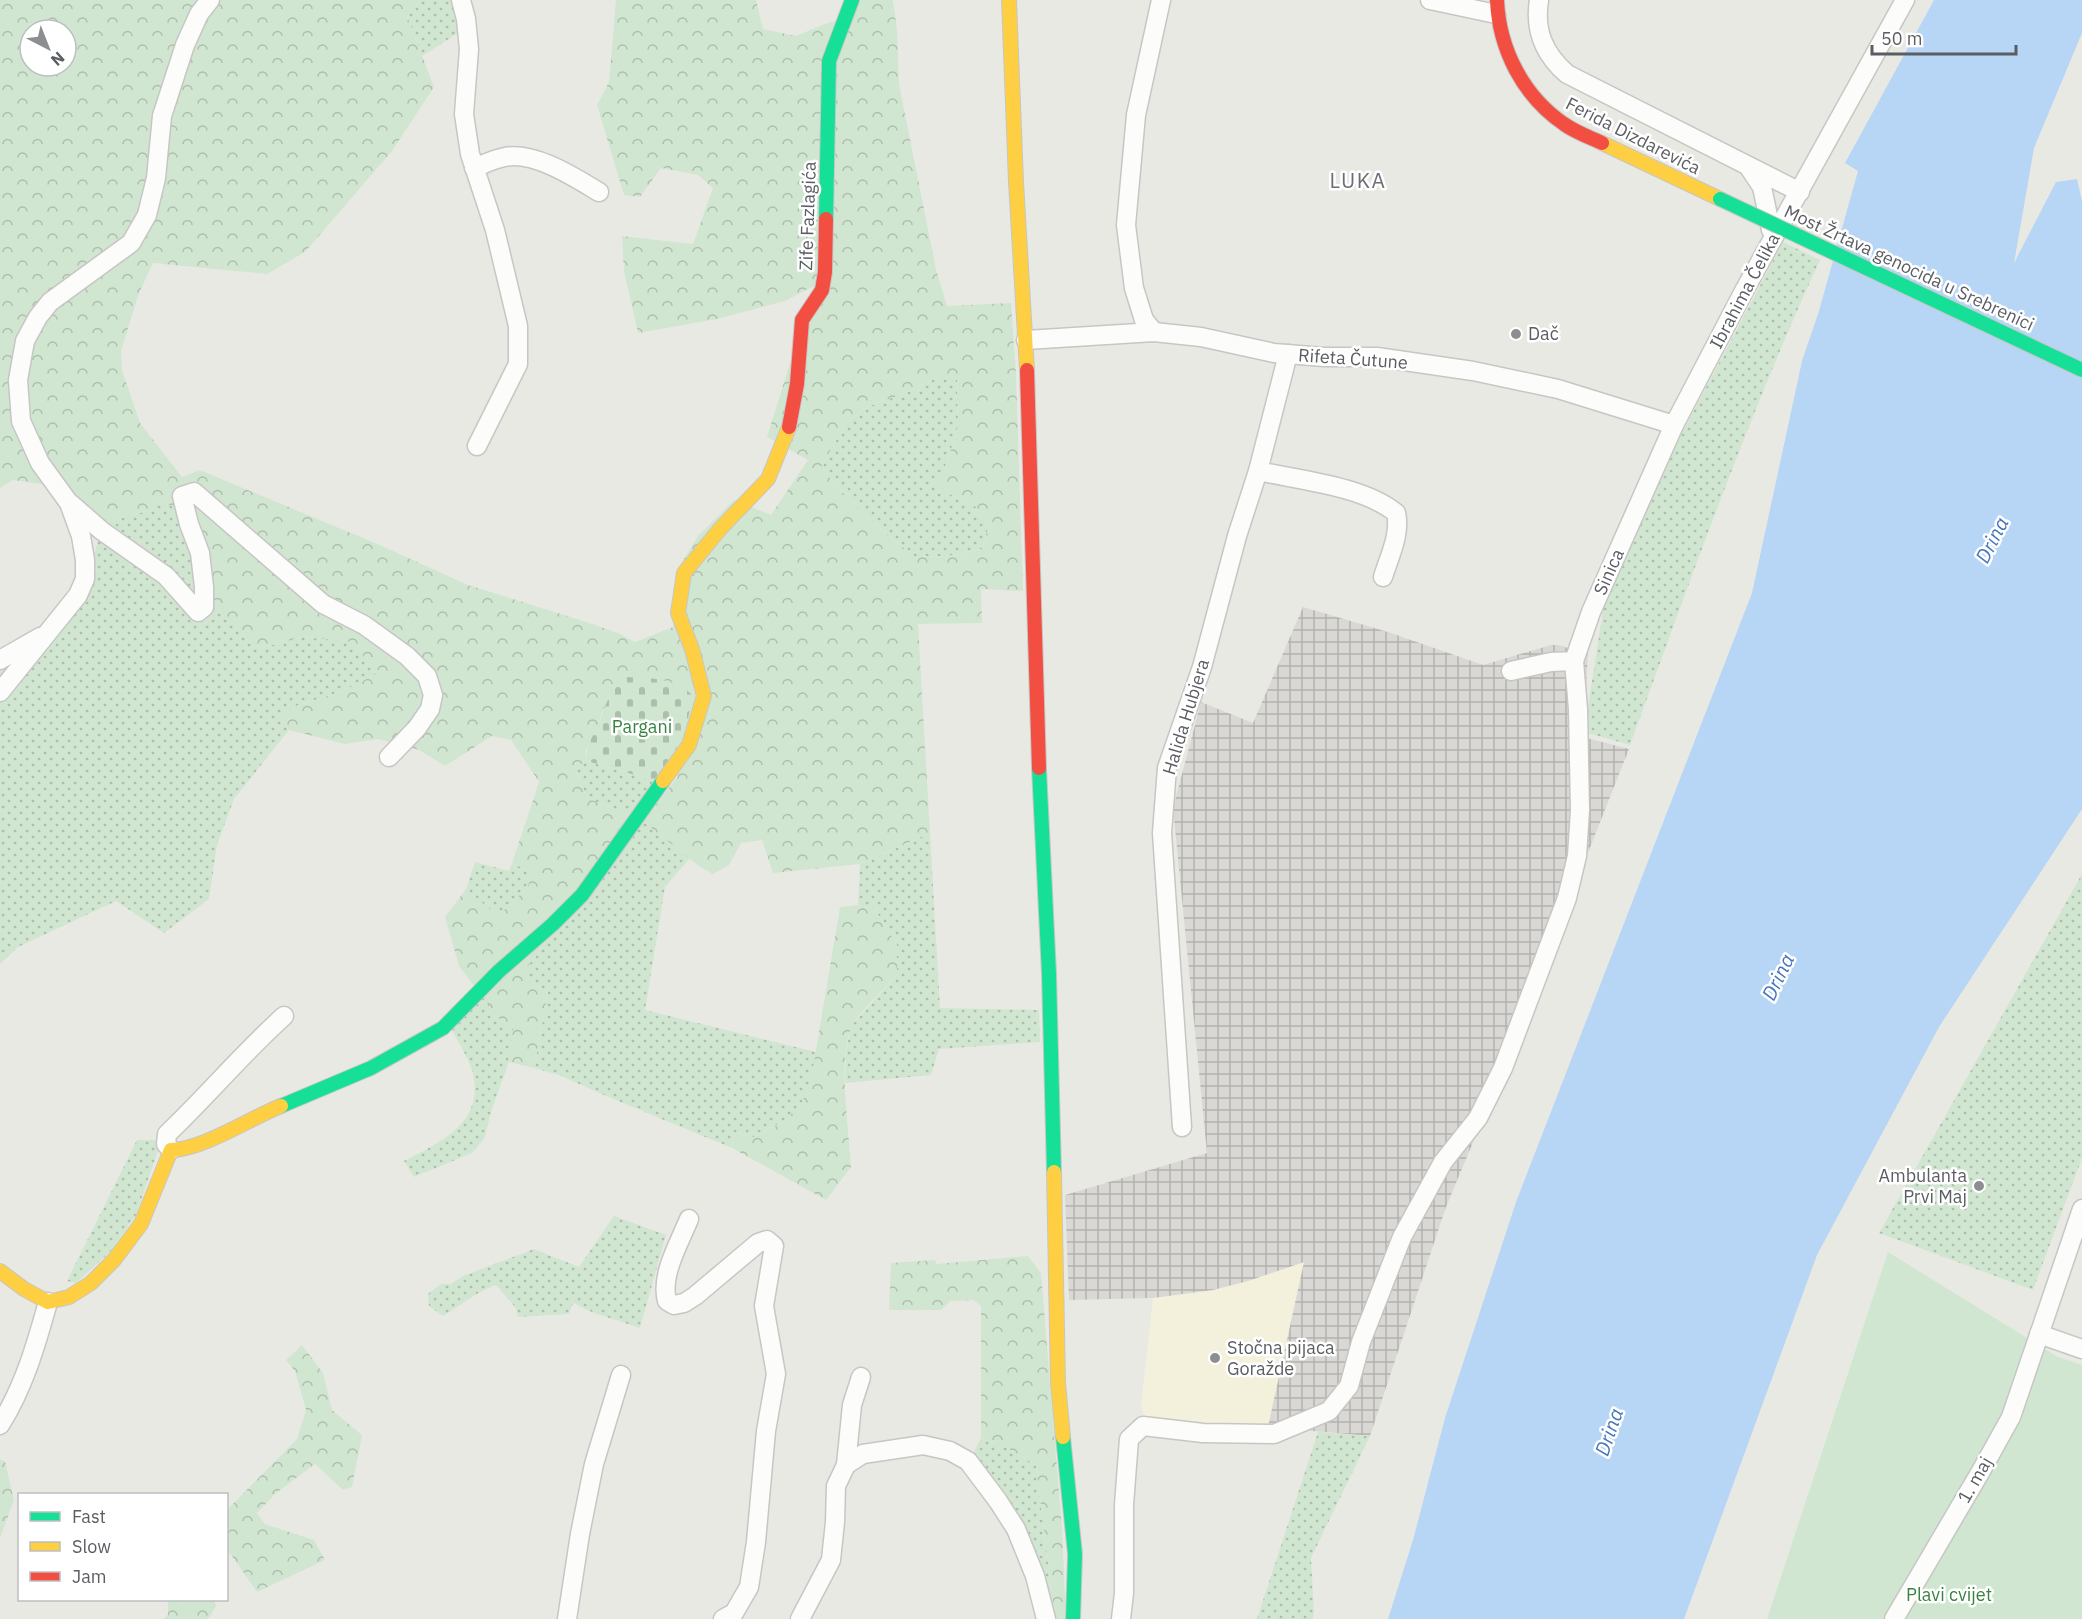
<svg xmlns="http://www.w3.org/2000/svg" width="2082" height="1619" viewBox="0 0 2082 1619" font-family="'IBM Plex Sans',sans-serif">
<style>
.commercial{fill:#f3f1dc}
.industrial{fill:url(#industrial-grid)}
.green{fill:url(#green-dots)}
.forest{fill:url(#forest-crowns);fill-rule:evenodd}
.cemetery{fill:url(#cemetery-stones)}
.pitch{fill:#d1e6d1}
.water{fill:#b7d5f4}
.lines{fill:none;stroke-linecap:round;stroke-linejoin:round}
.street-casing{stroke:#c6c6c4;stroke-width:21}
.fast-casing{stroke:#c6c7c5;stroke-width:16}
.slow-casing{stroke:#c6c7c5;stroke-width:16}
.jam-casing{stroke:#c6c7c5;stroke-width:16}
.street{stroke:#fcfcfb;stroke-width:18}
.fast{stroke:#16e098;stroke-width:14}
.slow{stroke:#ffcf43;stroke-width:14}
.jam{stroke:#f24e42;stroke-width:14}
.fast-bridge-casing{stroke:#c6c7c5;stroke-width:16;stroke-linecap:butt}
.fast-bridge{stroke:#16e098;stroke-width:14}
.poi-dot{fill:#8c8e90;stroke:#fff;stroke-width:2}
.labels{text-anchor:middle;stroke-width:5;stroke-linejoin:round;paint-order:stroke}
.street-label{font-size:18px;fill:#5a5d62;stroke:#fff}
.poi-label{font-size:18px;fill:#5a5d62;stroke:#fff;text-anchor:start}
.park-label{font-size:18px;fill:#388242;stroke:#fff}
.water-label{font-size:20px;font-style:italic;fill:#4676bd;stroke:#fff}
.quarter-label{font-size:21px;letter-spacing:1.5px;fill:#6b6e74;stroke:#fff}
</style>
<defs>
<pattern id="industrial-grid" width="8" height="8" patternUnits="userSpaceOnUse" patternTransform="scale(1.5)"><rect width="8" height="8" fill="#d9d8d4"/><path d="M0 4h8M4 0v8" fill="none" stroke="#b3b2af"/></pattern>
<pattern id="green-dots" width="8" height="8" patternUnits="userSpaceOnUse" patternTransform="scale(1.5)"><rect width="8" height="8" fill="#d1e6d1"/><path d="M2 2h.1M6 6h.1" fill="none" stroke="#adbead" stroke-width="1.8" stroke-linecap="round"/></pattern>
<pattern id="forest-crowns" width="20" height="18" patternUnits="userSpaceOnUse" patternTransform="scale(1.5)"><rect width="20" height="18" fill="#d1e6d1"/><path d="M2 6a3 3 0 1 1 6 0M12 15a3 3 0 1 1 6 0" fill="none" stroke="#adbead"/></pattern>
<pattern id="cemetery-stones" width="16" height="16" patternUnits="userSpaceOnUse" patternTransform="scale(1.5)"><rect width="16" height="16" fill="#d1e6d1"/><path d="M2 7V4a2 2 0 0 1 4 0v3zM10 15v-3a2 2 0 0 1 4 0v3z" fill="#adbead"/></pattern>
</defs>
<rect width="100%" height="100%" fill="#e9e9e4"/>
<path class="commercial" d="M 1305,1262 L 1268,1427 L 1145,1419 L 1141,1406 L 1153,1298 L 1213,1290 L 1248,1281 Z"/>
<path class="industrial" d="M 1303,607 L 1388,632 L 1483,665 L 1551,645 L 1558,645 L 1588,654 L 1583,737 L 1629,749 L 1479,1128 L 1446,1207 L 1370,1436 L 1268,1427 L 1304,1262 L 1248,1281 L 1213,1290 L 1153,1298 L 1069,1300 L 1065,1195 L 1207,1153 L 1173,808 L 1201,702 L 1253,723 Z"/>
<g class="green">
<path d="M 420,0 L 471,0 L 474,23 L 422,56 L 407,15 Z"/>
<path d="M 1783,242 L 1820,260 C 1747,418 1690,582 1630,745 L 1584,732 L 1606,592 L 1682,433 Z"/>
<path d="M 938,377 L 957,377 L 958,425 L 948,460 L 935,487 L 975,506 L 988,528 L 982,549 L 948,556 L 915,557 C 880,529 848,502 821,467 L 846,423 L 867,407 L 905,393 Z"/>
<path d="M 157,501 L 189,512 L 261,648 L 302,637 L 349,641 L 380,672 L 343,691 L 296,706 L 281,718 L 289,730 L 234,799 L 217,845 L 209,899 L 164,933 L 116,901 L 18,947 L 0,964 L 0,668 L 90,588 L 96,570 L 94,555 L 103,523 L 151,510 Z"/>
<path d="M 587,761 L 656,781 L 644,822 L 690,858 L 665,887 L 645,1010 L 816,1052 C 813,1069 810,1095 799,1108 C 787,1121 769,1129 754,1137 L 735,1133 L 732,1148 L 606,1096 L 559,1075 L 534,1068 L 548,992 L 526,978 L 527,967 L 644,821 L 587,798 L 574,768 Z"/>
<path d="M 930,833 L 940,1008 L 1039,1010 L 1040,1042 L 939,1049 L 931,1075 L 845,1083 L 846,1051 L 851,1026 L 897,975 L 897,945 L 874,908 L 858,905 L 860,864 Z"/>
<path d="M 475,862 L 509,871 L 512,863 L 531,872 L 528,887 L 498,917 L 466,889 Z"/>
<path d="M 2082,874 L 2082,1158 L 2033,1290 L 1879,1233 Z"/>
<path d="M 483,996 L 501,1021 L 514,1029 L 509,1062 L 492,1109 L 484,1139 L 472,1153 L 414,1177 L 404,1161 C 444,1141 488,1120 471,1067 C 466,1054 458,1042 452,1030 Z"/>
<path d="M 137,1140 L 155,1140 L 158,1151 L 136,1215 L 111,1251 L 76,1283 L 67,1281 Z"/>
<path d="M 614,1216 L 666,1235 L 640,1328 L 594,1313 L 573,1303 L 569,1314 L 518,1317 L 516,1308 L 496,1285 C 477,1291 460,1306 443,1316 L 429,1306 L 428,1294 L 441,1284 L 451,1284 L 463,1276 L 534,1249 L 579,1267 Z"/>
<path d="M 1318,1432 L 1370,1436 L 1311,1558 L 1314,1612 L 1313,1619 L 1257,1619 Z"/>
<path d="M 981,1438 L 1004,1446 L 1036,1465 L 1055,1619 L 1037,1619 C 1030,1592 1023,1565 1011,1539 C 999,1514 982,1491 966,1468 Z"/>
</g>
<g class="forest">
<path d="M 0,0 L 420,0 L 407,16 L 434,87 L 392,151 L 305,252 L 267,274 L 153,263 L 139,293 L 121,351 L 122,370 L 140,423 L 182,477 L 200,470 L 382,546 L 468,585 L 593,624 L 620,634 L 635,642 L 673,627 L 677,570 L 698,536 L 734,500 L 771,515 L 808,460 L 767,437 L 814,286 L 785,301 L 717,319 L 638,333 L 624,271 L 622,236 L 693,244 L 713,188 L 698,175 L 661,168 L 640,197 L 624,195 L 597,105 L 609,82 L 616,0 L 756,0 L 763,29 L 796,36 L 822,25 L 853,15 L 851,0 L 893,0 L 897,30 L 899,84 L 936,269 L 947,306 L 1011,303 L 1016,374 L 1023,591 L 981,589 L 982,623 L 918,624 L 930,833 L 860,864 L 773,873 L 762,840 L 741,843 L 729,865 L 713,874 L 700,867 L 644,822 L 527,967 L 527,978 L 548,992 L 534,1068 L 509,1062 L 513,1029 L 501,1021 L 459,966 L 445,917 L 466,889 L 498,916 L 528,887 L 531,872 L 512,863 L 539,782 L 511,740 L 492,736 L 445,766 L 419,750 L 378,739 L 345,744 L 289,730 L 280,718 L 296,706 L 343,691 L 380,672 L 348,641 L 302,637 L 261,648 L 234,627 L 214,603 L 208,569 L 189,512 L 157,501 L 151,510 L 103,523 L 47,485 L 13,480 L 0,488 ZM 30,30 L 66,30 L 66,66 L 30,66 ZM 938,377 L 957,377 L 958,425 L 948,460 L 934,487 L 975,506 L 988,528 L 982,549 L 948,556 L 915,557 C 880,529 848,502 821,467 L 846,423 L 867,407 L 905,393 ZM 603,708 L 678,776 L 644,821 L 587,798 L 574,768 L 587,761 L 585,751 L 598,727 Z"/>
<path d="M 858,905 L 874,908 L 897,945 L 897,975 C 888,985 854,1018 851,1028 C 838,1061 849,1130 851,1167 L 826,1200 L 732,1148 L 735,1133 L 754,1137 L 779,1124 L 800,1107 L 811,1080 L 840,907 Z"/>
<path d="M 1028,1256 L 1041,1273 L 1062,1529 L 1066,1619 L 1055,1619 L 1036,1465 L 1004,1446 L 981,1438 L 981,1306 L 973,1300 L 950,1301 L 941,1310 L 889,1310 L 891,1263 L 935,1260 L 936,1264 Z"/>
<path d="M 302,1345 L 323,1373 L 332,1410 L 362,1435 L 352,1487 L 343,1490 L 315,1464 L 275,1494 L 257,1513 L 265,1524 L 314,1540 L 325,1560 L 257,1592 L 227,1549 L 227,1510 L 297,1439 L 306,1410 L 295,1371 L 286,1360 Z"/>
<path d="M 0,1460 L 5,1461 L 14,1500 L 0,1538 Z"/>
<path d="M 168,1600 L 214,1600 L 216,1606 L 209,1618 L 205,1619 L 163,1619 L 168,1615 Z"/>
</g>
<path class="cemetery" d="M 627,677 C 651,678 676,678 693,696 L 684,736 L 656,781 L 587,761 C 584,745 592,740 598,726 C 606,705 608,692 627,677 Z"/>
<path class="pitch" d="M 1888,1252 L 2058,1357 L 2082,1365 L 2082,1619 L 1767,1619 Z"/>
<path class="water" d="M 1934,0 L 2082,0 L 2082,33 L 2034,148 L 2014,263 L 2056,182 L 2077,179 L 2082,201 L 2082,809 L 1939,1027 L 1817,1255 L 1684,1619 L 1388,1619 L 1413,1540 L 1445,1418 L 1516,1202 L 1752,593 L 1802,361 L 1819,311 L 1858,171 L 1845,163 Z"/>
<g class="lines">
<g class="street-casing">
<g id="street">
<path d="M 461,0 L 466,19 L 469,49 L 464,114 L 470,154 L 495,230 L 518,326 L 518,364 L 477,446"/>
<path d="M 1430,0 L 1496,14"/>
<path d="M 1539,0 C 1534,31 1544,54 1567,74 L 1800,192"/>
<path d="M 474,168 C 484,164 494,159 505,157 C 534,151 574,177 599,192"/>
<path d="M 1750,169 L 1762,187 L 1771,230"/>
<path d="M 1154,332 L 1144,320 L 1134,288 L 1126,225 L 1136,115 L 1161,0"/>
<path d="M 1026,340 L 1154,332 L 1201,337 L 1274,353 L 1324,357 L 1377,357 L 1473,371 L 1558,389 L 1674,425"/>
<path d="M 1258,471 C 1299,480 1363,486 1396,513 C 1401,534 1389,557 1383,577"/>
<path d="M 71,504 L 102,531 L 166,576 L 198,612 L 204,607 L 204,587 L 200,553 L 189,524 L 182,496 L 194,492 L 323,604 L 364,625 L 407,656 L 427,676 L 433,695 L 430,709 L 417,728 L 389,757"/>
<path d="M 0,660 L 40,637"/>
<path d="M 1511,671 L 1551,662 L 1574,661 L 1591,612 L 1674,425 L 1745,289 L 1905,0"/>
<path d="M 0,692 L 78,595 L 85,579 L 85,560 L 81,536 L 69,503 L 40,463 L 21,421 L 18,380 L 25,341 L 38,317 L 50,302 L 131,243 L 147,215 L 156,178 L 162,116 L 185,45 L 199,14 L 210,0"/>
<path d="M 1182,1127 L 1162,833 L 1167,768 L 1202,667 L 1237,536 L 1258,471 L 1288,354"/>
<path d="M 171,1150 L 166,1144 L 167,1134 C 207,1096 243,1053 284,1016"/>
<path d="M 689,1219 C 679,1244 660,1275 667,1301 L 674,1305 L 684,1303 L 695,1296 L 758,1243 L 767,1240 L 774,1246 L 764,1306 L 776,1374 L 766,1431 L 756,1542 L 749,1587 L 734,1613 L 723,1619"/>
<path d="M 2039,1334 L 2082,1349"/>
<path d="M 0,1425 C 24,1387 36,1345 48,1302"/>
<path d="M 846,1465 L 852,1405 L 861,1377"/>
<path d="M 567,1619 L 580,1534 L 594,1464 L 621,1375"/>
<path d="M 800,1619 L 831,1560 L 835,1522 L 836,1486 L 846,1465 L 863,1454 L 923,1445 L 950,1451 L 968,1461 L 998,1501 L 1016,1529 L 1035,1576 L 1046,1619"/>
<path d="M 1121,1619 L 1124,1593 L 1124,1505 L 1129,1439 L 1143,1426 L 1203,1433 L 1274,1434 L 1329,1411 L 1349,1386 L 1361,1342 L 1402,1237 L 1443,1162 L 1478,1118 L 1503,1068 L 1567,898 L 1577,856 L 1580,810 L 1578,709 L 1574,661"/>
<path d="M 1894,1619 L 1981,1471 L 2011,1417 L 2082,1209"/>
</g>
</g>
<g class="fast-casing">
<g id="fast">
<path d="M 826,219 L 829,61 L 852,0"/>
<path d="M 1039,768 L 1049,974 L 1054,1172"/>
<path d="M 281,1106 L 371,1068 L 443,1028 L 499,971 L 553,924 L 582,895 L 663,781"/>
<path d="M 1063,1437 L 1075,1554 L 1073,1619"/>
</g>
</g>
<g class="slow-casing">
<g id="slow">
<path d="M 1009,0 L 1016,182 L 1027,370"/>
<path d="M 1602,143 L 1720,199"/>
<path d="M 663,781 L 689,745 L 704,696 L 692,649 L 678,613 L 684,573 L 720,529 L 768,479 L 789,427"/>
<path d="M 1054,1172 L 1058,1383 L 1063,1437"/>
<path d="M 0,1271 L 24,1289 L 48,1302 L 69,1297 L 91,1283 L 114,1260 L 141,1224 L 171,1150 C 202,1150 250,1118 281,1106"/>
</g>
</g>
<g class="jam-casing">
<g id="jam">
<path d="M 1497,0 C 1499,49 1523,96 1564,124 C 1575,132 1589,137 1602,143"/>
<path d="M 1027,370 L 1039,768"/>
<path d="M 789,427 L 797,384 L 802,320 L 822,290 L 825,272 L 826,219"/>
</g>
</g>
<use href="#street" class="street"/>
<use href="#fast" class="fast"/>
<use href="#slow" class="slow"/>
<use href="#jam" class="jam"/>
<g class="fast-bridge-casing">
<path id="fast-bridge" d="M 1720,199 L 2082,370"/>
</g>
<use href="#fast-bridge" class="fast-bridge"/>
</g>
<g class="poi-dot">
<circle cx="1516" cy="334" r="6"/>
<circle cx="1979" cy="1186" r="6"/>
<circle cx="1215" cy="1358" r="6"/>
</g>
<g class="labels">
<g class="street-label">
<text transform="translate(1633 136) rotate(27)" y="6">Ferida Dizdarevića</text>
<text transform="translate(808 216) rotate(-88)" y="6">Zife Fazlagića</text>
<text transform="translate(1909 268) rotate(25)" y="6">Most Žrtava genocida u Srebrenici</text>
<text transform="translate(1745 291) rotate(-62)" y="6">Ibrahima Čelika</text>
<text transform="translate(1353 359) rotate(4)" y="6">Rifeta Čutune</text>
<text transform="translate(1609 572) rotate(-66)" y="6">Sinica</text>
<text transform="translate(1186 717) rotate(-73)" y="6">Halida Hubjera</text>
<text transform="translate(1975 1480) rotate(-60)" y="6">1. maj</text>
</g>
<g class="poi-label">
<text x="1528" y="340">Dač</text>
<text x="1967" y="1182" text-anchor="end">Ambulanta<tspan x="1967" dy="21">Prvi Maj</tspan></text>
<text x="1227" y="1354">Stočna pijaca<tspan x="1227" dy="21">Goražde</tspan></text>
</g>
<g class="park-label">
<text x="642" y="733">Pargani</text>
<text x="1949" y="1601">Plavi cvijet</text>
</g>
<g class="water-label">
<text transform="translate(1992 540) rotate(-63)" y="7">Drina</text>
<text transform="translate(1778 977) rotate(-64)" y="7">Drina</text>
<text transform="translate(1609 1432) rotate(-71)" y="7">Drina</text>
</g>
<g class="quarter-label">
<text x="1358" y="188">LUKA</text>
</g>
</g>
<rect x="18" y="1493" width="210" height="108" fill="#ffffff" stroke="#bdbec0" stroke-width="1.5"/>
<rect x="30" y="1512" width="30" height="9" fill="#16e098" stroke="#bdbec0" stroke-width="1.5"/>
<text x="72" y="1523" font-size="18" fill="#5a5d62">Fast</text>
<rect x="30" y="1542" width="30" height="9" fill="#ffcf43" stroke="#bdbec0" stroke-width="1.5"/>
<text x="72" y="1553" font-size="18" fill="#5a5d62">Slow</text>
<rect x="30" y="1572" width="30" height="9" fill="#f24e42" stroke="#bdbec0" stroke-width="1.5"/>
<text x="72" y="1583" font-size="18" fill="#5a5d62">Jam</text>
<g transform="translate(48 48) rotate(138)"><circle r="28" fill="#ffffff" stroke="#bdbec0" stroke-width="1.5"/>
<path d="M0-4.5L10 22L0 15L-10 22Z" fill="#8c8e90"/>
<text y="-9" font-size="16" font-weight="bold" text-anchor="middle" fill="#5a5d62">N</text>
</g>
<path d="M1872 45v9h144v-9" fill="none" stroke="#5a5d62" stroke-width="3"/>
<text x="1881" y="45" font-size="18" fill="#5a5d62" stroke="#ffffff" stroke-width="4.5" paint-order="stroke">50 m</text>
</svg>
